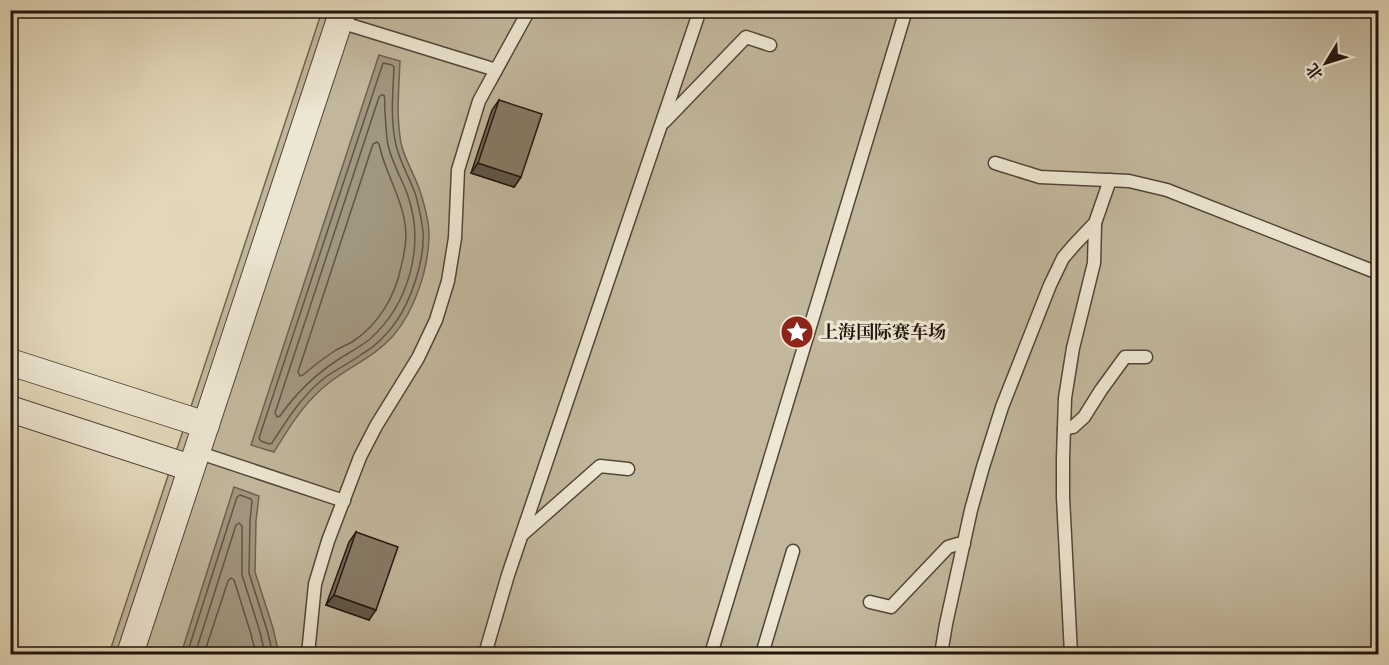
<svg xmlns="http://www.w3.org/2000/svg" width="1389" height="665" viewBox="0 0 1389 665" font-family="'Libre Caslon Text','Noto Serif SC',serif">
<style>
.green{fill:#c2b79d;stroke:#726655;stroke-width:1.5}
.water{fill:#a1967f;stroke:#6e6251;stroke-width:1.5}
.lines{fill:none;stroke-linecap:round;stroke-linejoin:round}
.shore{stroke:#615646;stroke-width:1.5}
.lane-casing{stroke:#524638;stroke-width:15}
.street-casing{stroke:#524638;stroke-width:28}
.lane{stroke:#ede6d2;stroke-width:12}
.street{stroke:#ede6d2;stroke-width:26}
.wall{fill:#736959;stroke:#21150d;stroke-width:1.5}
.shaded-wall{fill:#5e5548;stroke:#21150d;stroke-width:1.5}
.building{fill:#867a67;stroke:#21150d;stroke-width:1.5}
.labels{text-anchor:middle;stroke-width:6;stroke-linejoin:round;paint-order:stroke}
.poi-label{font-size:18px;font-weight:bold;fill:#21150d;stroke:#ede6d2;text-anchor:start}
</style>
<rect width="100%" height="100%" fill="#e3d8ba"/>
<filter id="stains"><feTurbulence type="fractalNoise" baseFrequency=".00333" numOctaves="4"/><feColorMatrix values="0 0 0 0 .2 0 0 0 0 .09 0 0 0 0 .02 0 0 0 .5 -.17"/></filter>
<radialGradient id="worn" r=".72"><stop offset=".6" stop-color="#630" stop-opacity="0"/><stop offset="1" stop-color="#630" stop-opacity=".3"/></radialGradient>
<path class="green" d="M 322,11 L 1378,11 L 1378,654 L 109,654 Z"/>
<g class="water">
<path d="M 379,55 L 400,61 C 399,88 396,116 401,143 C 405,161 416,177 421,194 C 425,207 429,221 429,234 C 429,268 415,310 393,336 C 375,356 351,366 330,382 C 305,401 290,426 274,452 L 251,445 Z"/>
<path d="M 234,487 L 259,496 L 256,521 L 255,572 L 273,628 L 279,654 L 181,654 Z"/>
</g>
<g class="lines">
<g class="shore">
<path d="M 383,63 L 392,65 L 394,67 C 393,92 390,119 396,145 C 400,163 410,178 416,196 C 419,208 422,220 423,232 C 425,263 408,311 387,333 C 380,341 371,349 362,354 C 351,362 339,368 327,376 C 303,394 288,418 272,443 L 269,444 L 261,441 L 259,438 Z"/>
<path d="M 381,95 L 384,95 C 386,101 384,107 385,113 C 386,123 386,135 388,145 C 392,163 402,179 408,196 C 425,246 409,304 370,339 C 360,347 350,352 339,359 C 316,374 296,393 280,416 L 277,417 L 275,413 L 379,97 Z"/>
<path d="M 377,142 L 379,144 C 384,170 399,192 404,218 C 408,235 405,251 401,267 C 395,297 378,325 352,342 C 347,345 341,347 336,350 C 324,358 313,366 303,375 L 300,376 L 298,372 L 373,144 Z"/>
<path d="M 187,654 L 237,497 L 240,495 L 251,499 L 252,501 L 250,521 L 249,573 L 267,630 L 273,654"/>
<path d="M 195,654 L 236,525 L 239,523 L 242,526 L 242,575 L 260,632 L 265,654"/>
<path d="M 204,654 L 228,581 L 231,578 L 234,580 L 251,634 L 256,654"/>
</g>
<g class="lane-casing">
<g id="lane">
<path d="M 340,22 L 496,70"/>
<path d="M 664,122 L 746,37 L 770,45"/>
<path d="M 995,163 L 1040,177 L 1129,181 L 1167,190 L 1378,273"/>
<path d="M 1064,429 L 1073,427 L 1084,417 L 1101,390 L 1125,357 L 1146,357"/>
<path d="M 197,452 L 344,501"/>
<path d="M 523,534 L 600,466 L 628,469"/>
<path d="M 870,602 L 891,607 L 948,547 L 958,544 L 964,544"/>
<path d="M 308,654 L 315,584 L 328,541 L 360,457 L 376,426 L 418,358 L 436,320 L 448,281 L 455,238 L 458,170 L 479,101 L 529,10"/>
<path d="M 485,654 L 508,575 L 700,10"/>
<path d="M 711,654 L 906,10"/>
<path d="M 762,654 L 793,551"/>
<path d="M 941,654 L 946,624 L 971,510 L 983,467 L 1002,407 L 1050,285 L 1063,258 L 1075,244 L 1095,223 L 1110,180"/>
<path d="M 1071,654 L 1063,497 L 1063,458 L 1065,398 L 1073,348 L 1094,263 L 1095,223"/>
</g>
</g>
<g class="street-casing">
<g id="street">
<path d="M 10,362 L 206,425"/>
<path d="M 10,409 L 191,468"/>
<path d="M 130,654 L 343,10"/>
</g>
</g>
<use href="#lane" class="lane"/>
<use href="#street" class="street"/>
</g>
<g class="wall">
<path d="M 499,100 L 521,177 L 514,187 L 471,173 L 492,110 Z"/>
<path d="M 356,532 L 369,620 L 326,605 L 349,542 Z"/>
</g>
<g class="shaded-wall">
<path d="M 478,163 L 521,177 L 514,187 L 471,173 Z"/>
<path d="M 334,595 L 376,610 L 369,620 L 326,605 Z"/>
</g>
<g class="building">
<path d="M 499,100 L 542,114 L 521,177 L 478,163 Z"/>
<path d="M 356,532 L 398,547 L 376,610 L 334,595 Z"/>
</g>
<defs>
<g id="sight-disc" transform="scale(1.725)"><circle r="9.5" fill="#8f2418" stroke="#ede6d2"/><path d="M0-6L1.8-2.2L6-1.7L2.9 1.2L3.7 5.4L0 3.3L-3.7 5.4L-2.9 1.2L-6-1.7L-1.8-2.2Z" fill="#fff"/></g>
</defs>
<g fill-rule="evenodd">
<use href="#sight-disc" x="797" y="332"/>
</g>
<g class="labels">
<g class="poi-label">
<text x="820" y="338">上海国际赛车场</text>
</g>
</g>
<rect width="1389" height="665" fill="none" stroke="#e3d8ba" stroke-width="36"/>
<rect x="12" y="12" width="1365" height="641" fill="none" stroke="#21150d" stroke-width="3"/>
<rect x="18" y="18" width="1353" height="629" fill="none" stroke="#21150d" stroke-width="1.5"/>
<g transform="translate(1326 63) rotate(232)" stroke="#ede6d2" stroke-width="4.5" paint-order="stroke">
<path d="M0-4.5L10 22L0 15L-10 22Z" fill="#21150d"/>
<text y="-9" font-size="16" font-weight="bold" text-anchor="middle" fill="#21150d">北</text>
</g>
<rect width="100%" height="100%" filter="url(#stains)"/>
<rect width="100%" height="100%" fill="url(#worn)"/>
</svg>
